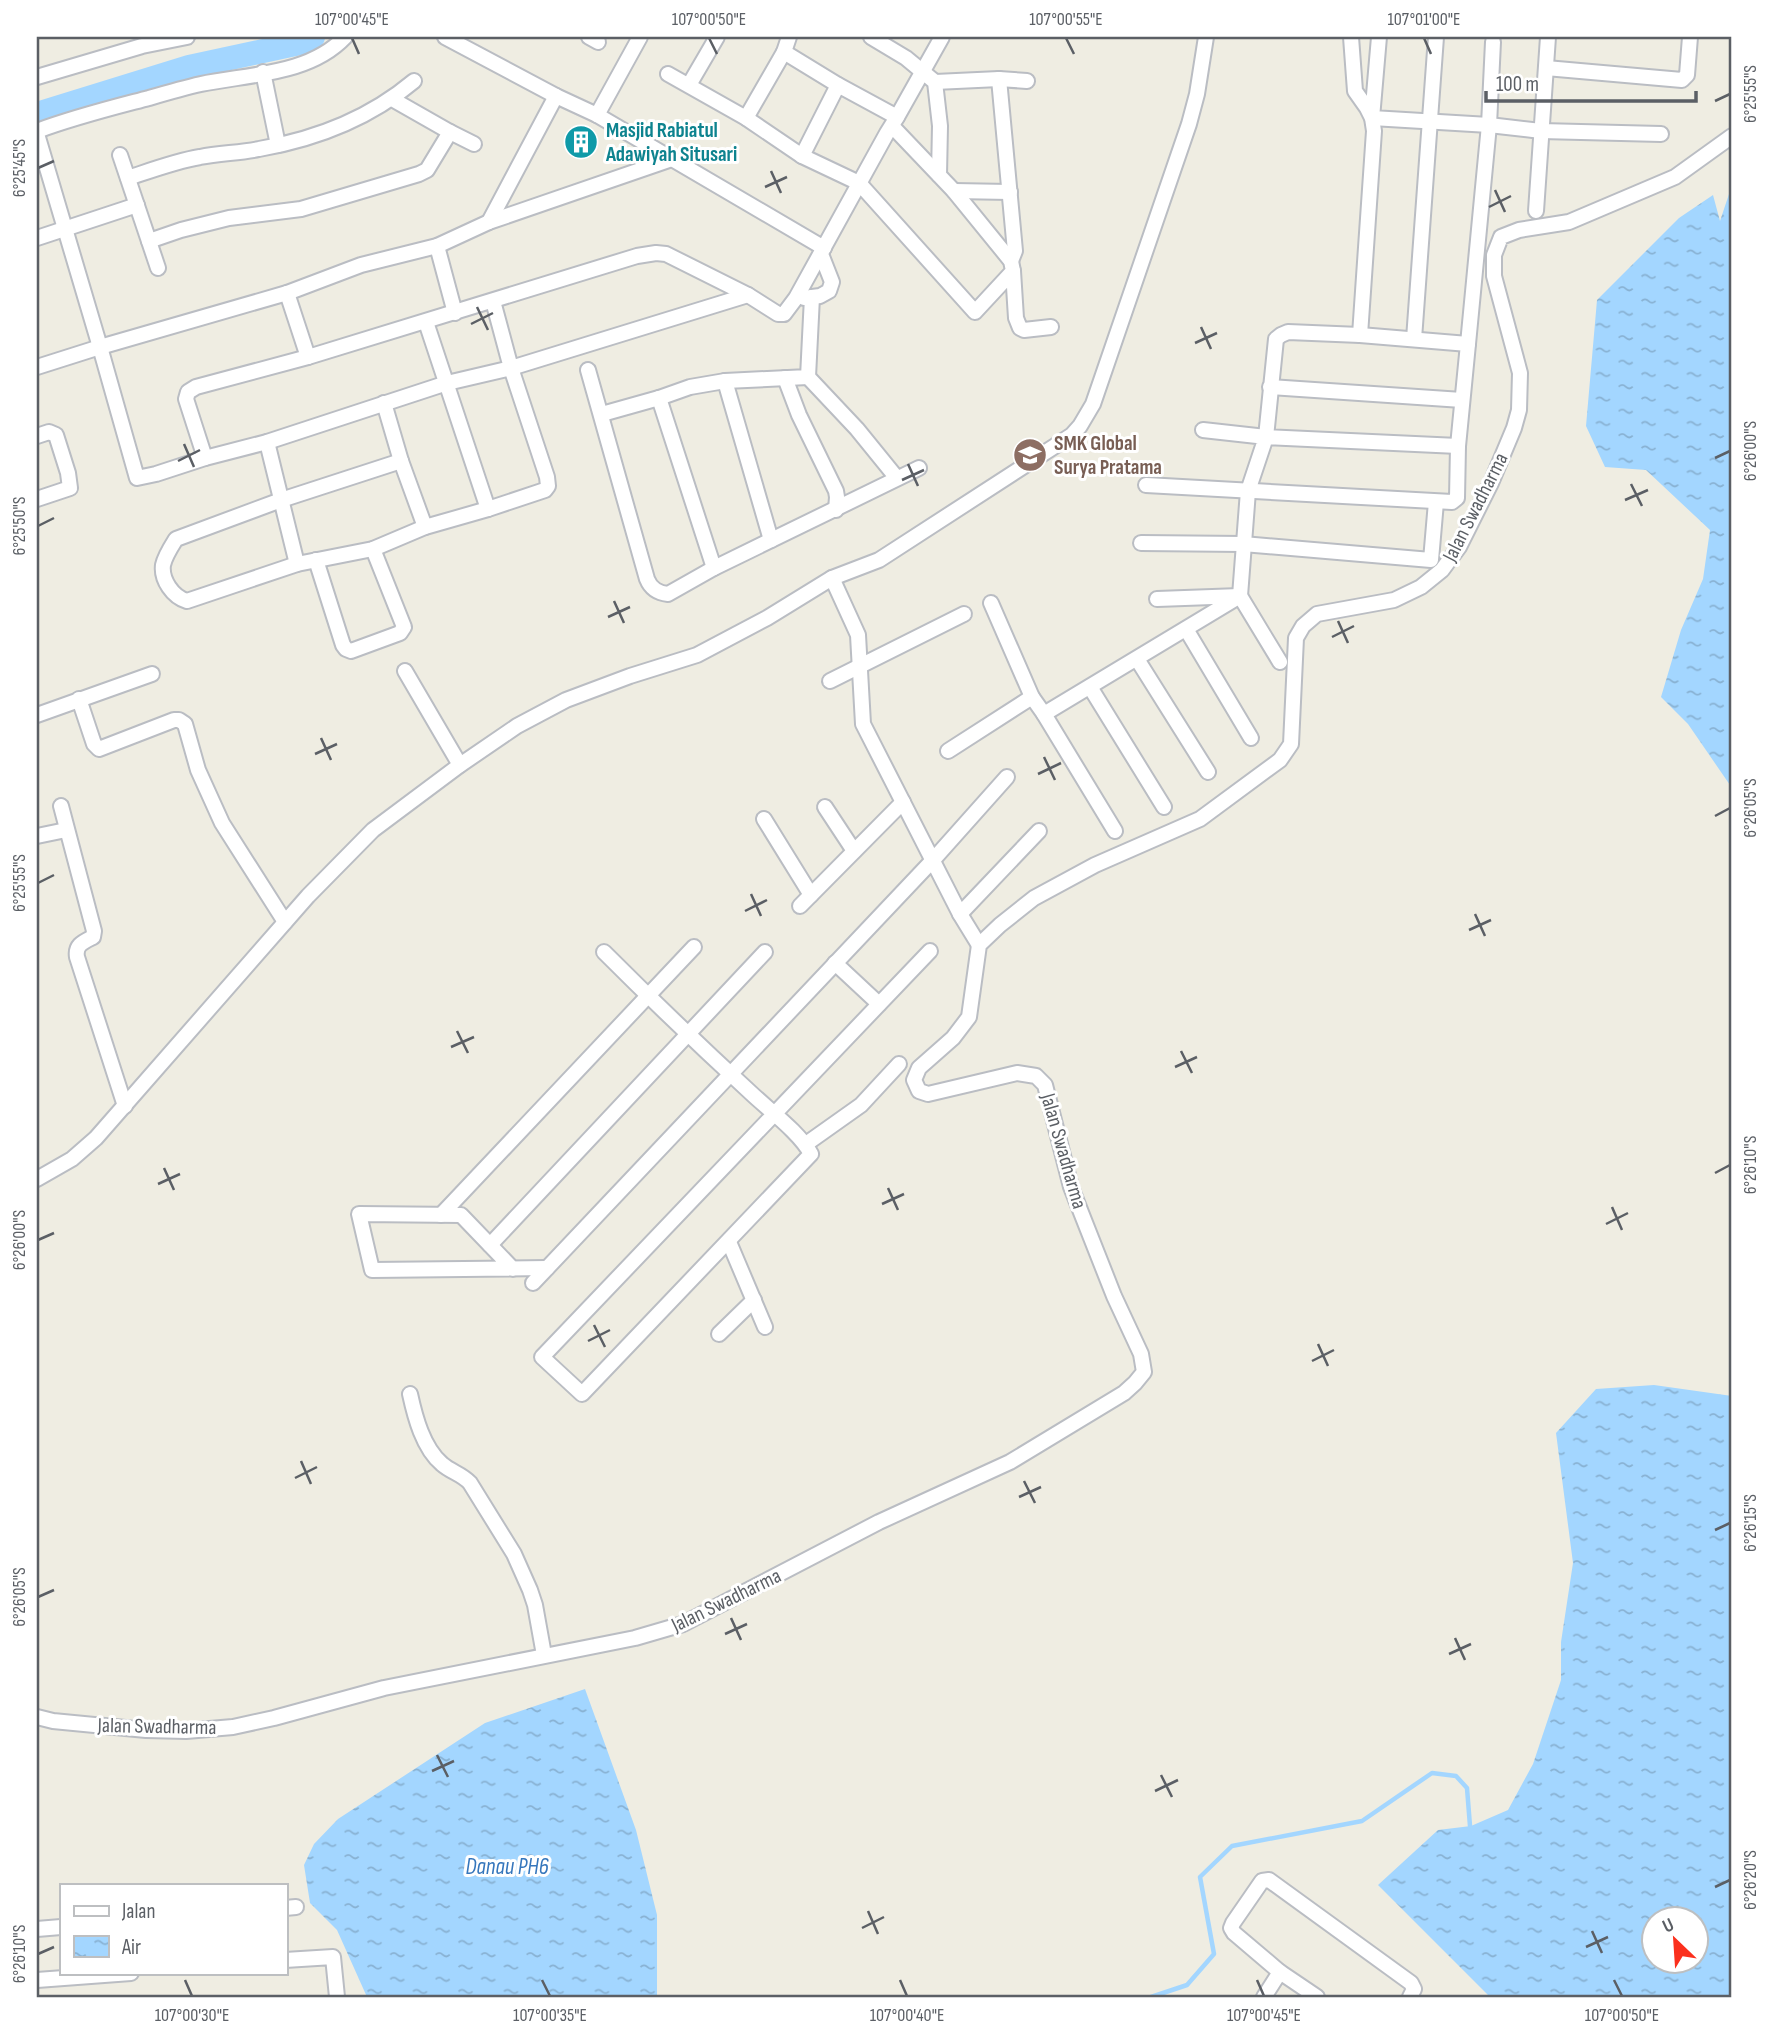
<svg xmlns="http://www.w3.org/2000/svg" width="1769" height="2034" viewBox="0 0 1769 2034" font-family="'Sofia Sans Condensed',sans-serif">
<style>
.water{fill:url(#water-ripples);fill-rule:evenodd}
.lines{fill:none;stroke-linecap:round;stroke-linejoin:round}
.stream{stroke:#a3d6ff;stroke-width:4.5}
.river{stroke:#a3d6ff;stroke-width:24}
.minor-casing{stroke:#babdc3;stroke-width:18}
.minor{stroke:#fff;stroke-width:14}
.ticks{fill:none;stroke:#5b5f65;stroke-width:2.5}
.labels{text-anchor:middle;stroke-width:6;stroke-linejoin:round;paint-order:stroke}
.culture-label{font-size:21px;font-weight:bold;fill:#0d838f;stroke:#fff;text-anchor:start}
.education-label{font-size:21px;font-weight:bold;fill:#785e54;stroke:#fff;text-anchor:start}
.street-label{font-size:21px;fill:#5b5f65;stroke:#fff}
.water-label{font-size:23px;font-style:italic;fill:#3576bc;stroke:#fff}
.neatline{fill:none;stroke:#5b5f65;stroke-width:2.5}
.ticks-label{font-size:18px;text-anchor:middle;fill:#5b5f65}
</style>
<defs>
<pattern id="water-ripples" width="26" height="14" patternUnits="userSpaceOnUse" patternTransform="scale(1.75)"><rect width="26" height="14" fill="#a3d6ff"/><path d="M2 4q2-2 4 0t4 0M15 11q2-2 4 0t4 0" fill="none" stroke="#88b1d2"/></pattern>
</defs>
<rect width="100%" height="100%" fill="#efede2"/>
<g class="water">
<path d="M 1732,185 L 1732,788 L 1688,724 L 1661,697 L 1681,630 L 1703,579 L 1710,530 L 1646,470 L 1605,467 L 1586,426 L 1597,300 L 1679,218 L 1713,195 L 1720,221 Z"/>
<path d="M 1654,1385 L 1732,1396 L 1732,1997 L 1490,1997 L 1378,1885 L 1438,1830 L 1471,1826 L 1508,1810 L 1533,1764 L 1561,1680 L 1561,1642 L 1573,1563 L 1556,1433 L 1596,1389 ZM 1654,1918 L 1696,1918 L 1696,1960 L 1654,1960 Z"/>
<path d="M 585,1689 L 636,1830 L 657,1915 L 657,1997 L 367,1997 L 337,1930 L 310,1903 L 304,1865 L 314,1844 L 338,1819 L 485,1723 Z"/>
</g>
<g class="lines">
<path class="stream" d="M 1151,1997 L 1187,1985 L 1214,1954 L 1200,1877 L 1232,1846 L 1362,1821 L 1432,1773 L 1456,1776 L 1467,1788 L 1470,1826"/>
<path class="river" d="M 37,114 L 189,67 L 300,43 L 313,37"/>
<g class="minor-casing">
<g id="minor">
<path d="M 445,37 L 556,96 L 597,115 L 824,248"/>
<path d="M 589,37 L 598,42"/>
<path d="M 871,37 L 906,58 L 935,82 L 940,126 L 939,175"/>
<path d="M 1351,37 L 1355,91 L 1367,108 L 1372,118 L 1374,131 L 1360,335"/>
<path d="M 1379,37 L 1372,118 L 1489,125 L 1541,131 L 1661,134"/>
<path d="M 1546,68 L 1682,80 L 1687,75 L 1690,37"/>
<path d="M 263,72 L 278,145"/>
<path d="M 668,74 L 746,118 L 802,156 L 859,183 L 975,312 L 1013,271 L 1011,261 L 954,191 L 892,126"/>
<path d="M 37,77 L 142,46 L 187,37"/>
<path d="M 999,79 L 1015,251 L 1011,261"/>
<path d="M 935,82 L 999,79 L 1027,81"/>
<path d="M 689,85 L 717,37"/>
<path d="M 392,99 L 450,132 L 474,144"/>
<path d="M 597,115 L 640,37"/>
<path d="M 897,117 L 942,37"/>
<path d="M 746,118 L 784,52"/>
<path d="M 37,131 C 74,117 111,108 149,98 C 166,93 183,88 201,84 C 249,74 309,75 345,37"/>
<path d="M 37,134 L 100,347 L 137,478 L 156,474 L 205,458 L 267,442 L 447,383 L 511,368 L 493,301"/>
<path d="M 120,155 L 158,268"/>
<path d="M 802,156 L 838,85"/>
<path d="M 128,178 C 152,170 176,161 200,157 C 220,153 240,153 259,149 C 317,139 370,118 414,81"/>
<path d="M 954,191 L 1010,192"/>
<path d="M 1536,211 L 1548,37"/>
<path d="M 489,222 L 556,96"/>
<path d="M 37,238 L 137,205"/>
<path d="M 149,241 L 181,230 L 229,218 L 301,209 L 419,174 L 427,170 L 450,132"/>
<path d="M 437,246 L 455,313"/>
<path d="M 1013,271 L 1016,318 L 1020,328 L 1024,330 L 1051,327"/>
<path d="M 287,293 L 308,357"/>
<path d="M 804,298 L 820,296 L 829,291 L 832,282 L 821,254"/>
<path d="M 426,322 L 488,509"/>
<path d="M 1414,339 L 1436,37"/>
<path d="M 1468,344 L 1489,125 L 1493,42"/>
<path d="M 37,367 L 100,347 L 287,293 L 361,265 L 437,246 L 489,222 L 672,159"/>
<path d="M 588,370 L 647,579 C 651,589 658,593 668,594 L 714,568 L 919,468"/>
<path d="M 808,377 L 857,429 L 896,477"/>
<path d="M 785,378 L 799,415 L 836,491 L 837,497 L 836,510"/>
<path d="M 725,381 L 771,540"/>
<path d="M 1270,387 L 1462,400"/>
<path d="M 659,398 L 714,568"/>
<path d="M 384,403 L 401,461 L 425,527"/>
<path d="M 602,414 L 659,398 L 690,387 L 725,381 L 808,377 L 812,297"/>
<path d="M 37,436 L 49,432 L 56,435 L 68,473 L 70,488 L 37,499"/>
<path d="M 267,442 L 297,564"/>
<path d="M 205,458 L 186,399 L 188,392 L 196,387 L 308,357 L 637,256 L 656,253 L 666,254 L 748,295 L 778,314 L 784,314 L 796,298 L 887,133 L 897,117 L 838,85 L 784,52 L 789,37"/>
<path d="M 401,461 L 281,500 L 176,539 C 171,547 165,556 163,565 C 161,580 173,597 187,601 L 297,564 L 373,549 L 425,527 L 488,509 L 545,490 L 548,486 L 547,477 L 511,368 L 748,295"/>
<path d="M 1146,485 L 1452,502 L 1457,498 L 1458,446"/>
<path d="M 1141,543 L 1243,544 L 1431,560 L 1436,502"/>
<path d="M 316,560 L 343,645 L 346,649 L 351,651 L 400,633 L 404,627 L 373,549"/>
<path d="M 832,578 L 858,635 L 863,724 L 960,914 L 979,945"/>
<path d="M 1157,599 L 1240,596 L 1280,662"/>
<path d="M 991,603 L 1032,697"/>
<path d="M 1186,629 L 1251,738"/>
<path d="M 1137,659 L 1208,772"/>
<path d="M 405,671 L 460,765"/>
<path d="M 830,681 L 964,614"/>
<path d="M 1090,687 L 1164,807"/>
<path d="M 79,699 L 94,744 L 99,749 L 174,720 L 179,720 L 185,724 L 198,770 L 222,823 L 285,922"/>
<path d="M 1044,714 L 1115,831"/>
<path d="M 37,715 L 152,674"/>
<path d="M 948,751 L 1032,697 L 1044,714 L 1240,596 L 1248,491 L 1266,437 L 1276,339 L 1281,335 L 1288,332 L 1360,335 L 1468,344 L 1458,446 L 1266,437 L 1203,430"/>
<path d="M 61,806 L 94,931 L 93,937 C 83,942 75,945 77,957 L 125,1106"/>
<path d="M 825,807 L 854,851"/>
<path d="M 764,819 L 811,895"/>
<path d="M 37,836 L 66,830"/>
<path d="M 800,906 L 903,802"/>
<path d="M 960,914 L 1039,831"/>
<path d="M 604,952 C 652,1000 701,1047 751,1093 C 769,1110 801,1134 811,1154 L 582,1394 L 542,1357 L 930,951"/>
<path d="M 835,963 L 879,1004"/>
<path d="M 806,1144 L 861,1105 L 899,1064"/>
<path d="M 37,1179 L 72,1159 L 96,1138 L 308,896 L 373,830 L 460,765 L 517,726 L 566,700 L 630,676 L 697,655 L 767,618 L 832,578 L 879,560 L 1072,435 L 1080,426 L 1093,404 L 1189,124 L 1197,94 L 1206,37"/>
<path d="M 441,1215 L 694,947"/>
<path d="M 729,1242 L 765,1327"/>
<path d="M 490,1245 L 765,952"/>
<path d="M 513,1269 L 461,1215 L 359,1214 L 372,1270 L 547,1268"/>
<path d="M 533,1283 L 933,860 L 1007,777"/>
<path d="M 719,1334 L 754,1300"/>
<path d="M 410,1394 C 415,1417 423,1448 442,1464 C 451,1472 462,1474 470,1483 L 514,1554 L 530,1590 L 535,1605 L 544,1655"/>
<path d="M 37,1717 L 53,1721 L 146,1730 L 186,1731 L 233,1727 L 274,1718 L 384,1688 L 635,1638 L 683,1624 L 879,1522 L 1010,1462 L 1124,1393 L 1135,1383 L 1144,1372 L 1141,1354 L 1114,1296 L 1071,1187 L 1045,1085 L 1036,1076 L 1017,1073 L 928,1094 L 919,1091 L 914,1080 L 919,1068 L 953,1038 L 969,1017 L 979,945 L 1000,925 L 1034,898 L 1095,865 L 1200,819 L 1280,760 L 1291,744 L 1296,638 L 1303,626 L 1317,614 L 1394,600 L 1421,587 L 1442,570 L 1459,547 L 1491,483 L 1514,428 L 1519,410 L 1520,373 L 1494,276 L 1494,255 L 1501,237 L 1519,230 L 1569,222 L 1675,177 L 1732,136"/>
<path d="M 285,1908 L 296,1907"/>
<path d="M 37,1929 L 61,1927"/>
<path d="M 285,1960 L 333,1957 L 337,1997"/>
<path d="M 37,1980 L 131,1973"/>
<path d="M 1264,1997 L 1280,1972"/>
<path d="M 1317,1997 L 1280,1972 L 1234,1933 L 1231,1928 L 1233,1923 L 1262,1881 L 1269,1880 L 1411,1983 L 1414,1989 L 1410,1997"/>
</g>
</g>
<use href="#minor" class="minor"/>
</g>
<path class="ticks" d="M 352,38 L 359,54M 709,38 L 717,54M 1066,38 L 1074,54M 1424,38 L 1431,54M 1715,101 L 1730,94M 38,168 L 54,161M 771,171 L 781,193M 765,187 L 787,177M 1495,190 L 1505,212M 1489,207 L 1511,196M 477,307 L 488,330M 471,324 L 493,313M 1201,327 L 1211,349M 1195,343 L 1217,333M 184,444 L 194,467M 1715,458 L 1730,451M 178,461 L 200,450M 908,464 L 918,486M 902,480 L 924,470M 1631,484 L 1642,506M 1625,500 L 1648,490M 38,526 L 54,518M 614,601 L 624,623M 608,617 L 630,607M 1338,621 L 1348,643M 1332,637 L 1354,626M 321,738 L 331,760M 315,754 L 337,744M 1044,757 L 1055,780M 1038,774 L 1061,763M 1715,816 L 1730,808M 38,883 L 54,875M 751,894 L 761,916M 745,911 L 767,900M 1475,914 L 1485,936M 1469,930 L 1491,920M 457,1031 L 468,1053M 451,1047 L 474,1037M 1181,1051 L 1192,1073M 1175,1067 L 1197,1057M 164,1168 L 174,1190M 1715,1173 L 1730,1165M 158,1184 L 180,1174M 888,1188 L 898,1210M 882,1204 L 904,1194M 1612,1207 L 1622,1230M 1606,1224 L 1628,1213M 38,1240 L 54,1233M 594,1325 L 605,1347M 588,1341 L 610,1330M 1318,1344 L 1328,1366M 1312,1361 L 1334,1350M 301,1461 L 311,1484M 295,1478 L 317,1467M 1024,1481 L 1035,1503M 1019,1497 L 1041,1487M 1715,1530 L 1730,1523M 38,1597 L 54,1590M 731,1618 L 741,1640M 725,1634 L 747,1624M 1455,1638 L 1465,1660M 1449,1654 L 1471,1644M 437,1755 L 448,1777M 432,1771 L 454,1761M 1161,1775 L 1172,1797M 1155,1791 L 1178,1780M 1715,1887 L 1730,1880M 868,1911 L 878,1934M 862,1928 L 884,1917M 1592,1931 L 1602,1953M 1586,1947 L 1608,1937M 38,1954 L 54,1947M 185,1980 L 192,1996M 542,1980 L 550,1996M 900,1980 L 907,1996M 1257,1980 L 1264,1996M 1614,1980 L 1622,1996"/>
<defs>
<g id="building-disc" transform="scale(1.75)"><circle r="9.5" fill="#0f9aa8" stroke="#fff"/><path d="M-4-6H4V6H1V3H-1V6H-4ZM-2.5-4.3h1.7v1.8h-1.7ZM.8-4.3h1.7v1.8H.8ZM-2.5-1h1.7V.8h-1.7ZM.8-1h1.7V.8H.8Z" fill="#fff"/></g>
<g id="school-disc" transform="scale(1.75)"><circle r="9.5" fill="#8d6e63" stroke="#fff"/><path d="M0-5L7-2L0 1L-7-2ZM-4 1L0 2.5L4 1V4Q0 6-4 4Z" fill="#fff"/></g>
</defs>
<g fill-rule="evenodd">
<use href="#building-disc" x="581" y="142"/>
<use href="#school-disc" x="1030" y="455"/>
</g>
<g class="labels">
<g class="culture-label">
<text x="606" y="137">Masjid Rabiatul<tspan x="606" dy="24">Adawiyah Situsari</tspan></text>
</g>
<g class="education-label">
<text x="1054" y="450">SMK Global<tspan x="1054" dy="24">Surya Pratama</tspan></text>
</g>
<g class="street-label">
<text transform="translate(1475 507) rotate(-63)" y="7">Jalan Swadharma</text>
<text transform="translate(1064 1151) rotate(74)" y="7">Jalan Swadharma</text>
<text transform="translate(726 1600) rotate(-26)" y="7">Jalan Swadharma</text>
<text transform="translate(157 1726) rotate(1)" y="7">Jalan Swadharma</text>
</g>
<g class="water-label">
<text x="507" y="1874">Danau PH6</text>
</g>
</g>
<rect width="1769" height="2034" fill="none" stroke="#ffffff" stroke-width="77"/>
<rect x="60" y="1884" width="228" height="91" fill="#ffffff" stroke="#bdbfc1" stroke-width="2"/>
<rect x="74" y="1906" width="35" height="10" fill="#ffffff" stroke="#bdbfc1" stroke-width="2"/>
<text x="122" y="1918" font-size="21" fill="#5b5f65">Jalan</text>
<rect x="74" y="1936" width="35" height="21" fill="url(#water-ripples)" stroke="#bdbfc1" stroke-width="2"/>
<text x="122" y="1954" font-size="21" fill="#5b5f65">Air</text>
<g transform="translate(1675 1940) rotate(335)"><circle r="33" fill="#ffffff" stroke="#bdbfc1" stroke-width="2"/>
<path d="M0-5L12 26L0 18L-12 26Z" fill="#fb301d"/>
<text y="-10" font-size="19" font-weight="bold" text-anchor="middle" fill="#5b5f65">U</text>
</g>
<path d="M1486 91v10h210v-10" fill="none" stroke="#5b5f65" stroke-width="3.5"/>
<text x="1496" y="91" font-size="21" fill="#5b5f65" stroke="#ffffff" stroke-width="5" paint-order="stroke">100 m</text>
<rect x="38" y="38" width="1692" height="1958" class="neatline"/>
<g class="ticks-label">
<text x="352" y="25">107°00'45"E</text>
<text x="709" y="25">107°00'50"E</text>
<text x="1066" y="25">107°00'55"E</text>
<text x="1424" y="25">107°01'00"E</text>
<text transform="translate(1750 94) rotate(-90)" y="6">6°25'55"S</text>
<text transform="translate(19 168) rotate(-90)" y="6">6°25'45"S</text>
<text transform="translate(1750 451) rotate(-90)" y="6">6°26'00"S</text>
<text transform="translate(19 526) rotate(-90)" y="6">6°25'50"S</text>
<text transform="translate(1750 808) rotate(-90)" y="6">6°26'05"S</text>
<text transform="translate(19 883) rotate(-90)" y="6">6°25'55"S</text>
<text transform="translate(1750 1165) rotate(-90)" y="6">6°26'10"S</text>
<text transform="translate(19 1240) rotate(-90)" y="6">6°26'00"S</text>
<text transform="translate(1750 1523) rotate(-90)" y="6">6°26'15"S</text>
<text transform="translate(19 1597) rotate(-90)" y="6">6°26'05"S</text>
<text transform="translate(1750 1880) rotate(-90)" y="6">6°26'20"S</text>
<text transform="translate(19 1954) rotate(-90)" y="6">6°26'10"S</text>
<text x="192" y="2021">107°00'30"E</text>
<text x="550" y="2021">107°00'35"E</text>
<text x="907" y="2021">107°00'40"E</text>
<text x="1264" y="2021">107°00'45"E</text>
<text x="1622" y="2021">107°00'50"E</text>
</g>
</svg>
